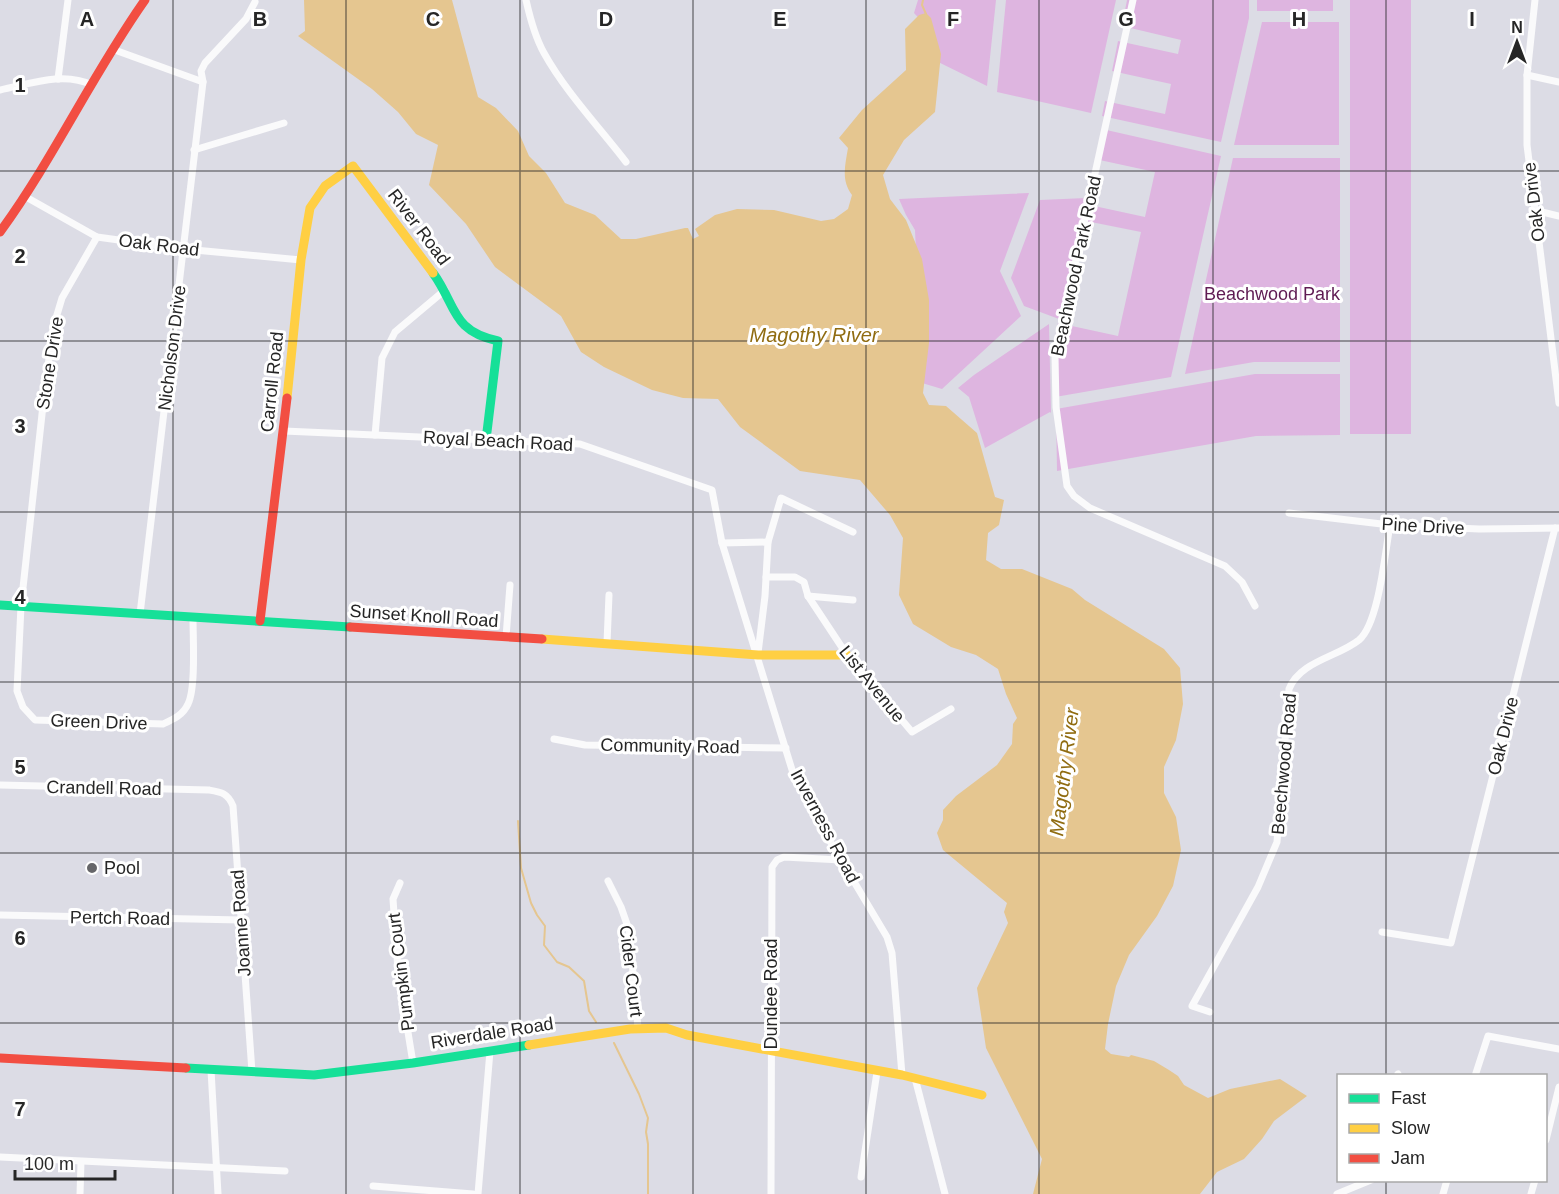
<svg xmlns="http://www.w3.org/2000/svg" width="1559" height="1194" viewBox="0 0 1559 1194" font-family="Arial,sans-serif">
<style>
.green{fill:#deb5e0}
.water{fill:#e5c690}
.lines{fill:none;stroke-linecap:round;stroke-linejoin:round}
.stream{stroke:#e5c690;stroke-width:2}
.street{stroke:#fafafb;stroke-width:7}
.fast{stroke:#16e098;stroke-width:9}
.slow{stroke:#ffcf43;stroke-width:9}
.jam{stroke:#f24e42;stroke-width:9}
.grid{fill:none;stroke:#262626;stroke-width:1.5;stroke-opacity:0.55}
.poi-dot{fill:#666669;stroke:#fff;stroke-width:2}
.labels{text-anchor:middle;stroke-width:6;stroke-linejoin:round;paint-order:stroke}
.street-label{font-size:18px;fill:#262626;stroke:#fff}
.park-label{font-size:18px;fill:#5f1b53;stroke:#fff}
.poi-label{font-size:18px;fill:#262626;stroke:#fff;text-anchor:start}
.water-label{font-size:20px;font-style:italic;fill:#906c11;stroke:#fff}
.grid-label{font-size:20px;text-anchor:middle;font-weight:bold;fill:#262626;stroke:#fff;stroke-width:6;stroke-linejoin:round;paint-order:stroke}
</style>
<rect width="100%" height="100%" fill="#dcdce5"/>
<g class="green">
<path d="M 918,0 L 996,0 L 987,86 L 928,57 L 934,34 L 914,13 Z"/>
<path d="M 1006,0 L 1116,0 L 1091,113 L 997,92 Z"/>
<path d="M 1127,0 L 1249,0 L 1249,18 L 1221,142 L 1102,116 L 1105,101 L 1165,114 L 1171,84 L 1112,71 L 1118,41 L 1178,54 L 1181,40 L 1122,26 Z"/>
<rect x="1257" y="0" width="76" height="11"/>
<rect x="1350" y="0" width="61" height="434"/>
<path d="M 1262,22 L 1339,22 L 1339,145 L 1234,145 Z"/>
<path d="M 1102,129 L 1221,156 L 1171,377 L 1055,397 L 1055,338 L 1058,323 L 1118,336 L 1141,232 L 1081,220 L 1059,319 L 1024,306 L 1011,278 L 1040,200 L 1086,198 L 1085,204 L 1145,217 L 1155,172 L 1095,159 Z"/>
<path d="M 1233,158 L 1340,158 L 1340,362 L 1254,362 L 1185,374 Z"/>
<path d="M 1029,193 L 1000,271 L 1021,316 L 942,389 L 922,383 L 915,230 L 906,215 L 899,199 Z"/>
<path d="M 1049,324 L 1051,413 L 1050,412 L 985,448 L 969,397 L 958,388 L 974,375 Z"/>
<path d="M 1255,374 L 1340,374 L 1340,435 L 1256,436 L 1057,471 L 1056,409 Z"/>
</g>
<path class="water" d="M 304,0 L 452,0 L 478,97 L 496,108 L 518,131 L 529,156 L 546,173 L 565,203 L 595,215 L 621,239 L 636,239 L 685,228 L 688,228 L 693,239 L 699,236 L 695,229 L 715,215 L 737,209 L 774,210 L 821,221 L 834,219 L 848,209 L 852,195 C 841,180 845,166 848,148 L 839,138 L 862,110 L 906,70 L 905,29 L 919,15 L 926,13 L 931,18 L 941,54 L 935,112 L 904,140 L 883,175 L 890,199 L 906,220 L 922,259 L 929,300 L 929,343 L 923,393 L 929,405 L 946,406 L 977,433 L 995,497 L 1004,500 L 999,525 L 988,533 L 986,560 L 1001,569 L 1022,569 L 1072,589 L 1085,600 L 1164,649 L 1180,668 L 1183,704 L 1176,740 L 1164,767 L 1164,793 L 1176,817 L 1181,850 L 1173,886 L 1157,916 L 1129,955 L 1116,986 L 1108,1024 L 1105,1049 L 1111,1054 L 1129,1057 L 1131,1055 L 1154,1061 L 1169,1070 L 1178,1076 L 1184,1085 L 1208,1098 L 1230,1089 L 1280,1079 L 1307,1096 L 1274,1121 L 1262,1139 L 1244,1159 L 1217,1172 L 1200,1194 L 1033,1194 L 1042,1159 L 986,1048 L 977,988 L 1008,923 L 1004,912 L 1007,903 L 943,850 L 937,833 L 943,820 L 943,810 L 956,796 L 997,765 L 1012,744 L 1013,724 L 1017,718 L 1006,694 L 998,669 L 976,655 L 951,647 L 913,624 L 899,595 L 903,538 L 890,515 L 860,480 L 800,471 L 740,427 L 718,399 L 683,398 L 652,390 L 604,367 L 581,352 L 561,316 L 495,267 L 466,224 L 429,185 L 438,145 L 416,134 L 398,112 L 372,89 L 298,36 L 305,31 Z"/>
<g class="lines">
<g class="stream">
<path d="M 923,0 L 922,5 L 926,14"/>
<path d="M 518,821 L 521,868 L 531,903 L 537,915 L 545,926 L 544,945 L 557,962 L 569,967 L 584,981 L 589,1011 L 596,1022"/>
<path d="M 614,1043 L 639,1094 L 648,1118 L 646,1132 L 648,1144 L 648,1194"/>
</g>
<g class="street">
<path d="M 526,0 C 530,18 535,37 544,53 C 565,91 599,127 626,162"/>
<path d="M 1133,0 L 1055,356 L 1056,407 L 1067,486 L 1074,496 L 1090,508 L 1225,566 L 1242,582 L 1255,606"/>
<path d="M 1535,0 L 1527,75 L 1527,145 L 1559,403"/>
<path d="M 112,49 L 203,82 L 201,71 L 205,63 L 246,19 L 255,2"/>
<path d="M 1527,75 L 1559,82"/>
<path d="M 58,79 L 68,0"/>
<path d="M 0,90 C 30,84 63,71 92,85"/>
<path d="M 194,150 L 284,123"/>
<path d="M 26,197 L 97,237 L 184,249 L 301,260"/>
<path d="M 1534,210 L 1559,216"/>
<path d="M 97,237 L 62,298 L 53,328 L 44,396 L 21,606 L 17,691 L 23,707 L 35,720 L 163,724 C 174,719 183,715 188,704 C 196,688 193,638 193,618"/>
<path d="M 284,431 L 580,444 L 712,490 L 722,543 L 768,542"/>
<path d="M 375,435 L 382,358 L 395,332 L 445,290"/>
<path d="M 1289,513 L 1390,525 L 1479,529 L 1559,528"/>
<path d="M 722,543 L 793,773 L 825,833 L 887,937 L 892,953 L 902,1075"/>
<path d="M 766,577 L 795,577 L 804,582 L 808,596 L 847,655 L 912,732 L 951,709"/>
<path d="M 808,596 L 853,600"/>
<path d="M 140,614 L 203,82"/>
<path d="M 506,637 L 510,585"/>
<path d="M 607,643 L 609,595"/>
<path d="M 758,653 L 765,596 L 768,542 L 781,498 L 853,532"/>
<path d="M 554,739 L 585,745 L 786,748"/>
<path d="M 0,785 L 209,790 C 221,792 228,793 233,806 L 252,1072"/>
<path d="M 608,881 L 621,907 L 629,930 L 638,1028"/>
<path d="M 400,883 L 393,899 L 398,971 L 413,1063"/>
<path d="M 0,915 L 241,920"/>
<path d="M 1382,932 L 1451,943 L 1555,528"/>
<path d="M 1210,1012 L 1192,1006 L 1258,887 L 1277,842 L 1289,689 C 1300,661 1338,657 1359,640 C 1379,623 1385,552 1390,525"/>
<path d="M 211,1070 L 218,1194"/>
<path d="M 1398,1074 L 1399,1076"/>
<path d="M 1475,1076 L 1488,1036 L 1559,1049"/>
<path d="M 915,1078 L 945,1194"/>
<path d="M 1546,1140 L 1559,1087"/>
<path d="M 0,1157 L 285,1171"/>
<path d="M 861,1177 L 877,1072"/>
<path d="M 373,1186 L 473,1194"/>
<path d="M 80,1194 L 81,1162"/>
<path d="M 478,1194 L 490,1051"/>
<path d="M 771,1194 L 772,867 L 777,860 L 784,857 L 841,860"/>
<path d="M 1337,1194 L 1371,1180"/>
<path d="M 1443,1194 L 1447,1180"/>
<path d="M 1531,1194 L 1535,1180"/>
</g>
<g class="fast">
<path d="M 433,273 C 457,306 451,331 498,341 L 486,440"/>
<path d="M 0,605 L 350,627"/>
<path d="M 186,1068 L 314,1075 L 413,1063 L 529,1045"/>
</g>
<g class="slow">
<path d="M 287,398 L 301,260 L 310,208 L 325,186 L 353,166 L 433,273"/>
<path d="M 542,639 L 758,655 L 847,655"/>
<path d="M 529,1045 L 630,1029 L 666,1028 L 687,1035 L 902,1075 L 982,1095"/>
</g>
<g class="jam">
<path d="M 0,232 C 54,158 92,75 145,0"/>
<path d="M 260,621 L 287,398"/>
<path d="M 350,627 L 542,639"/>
<path d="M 0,1058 L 186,1068"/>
</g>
</g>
<path class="grid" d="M 173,0 L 173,1194M 346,0 L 346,1194M 520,0 L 520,1194M 693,0 L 693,1194M 866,0 L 866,1194M 1039,0 L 1039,1194M 1213,0 L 1213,1194M 1386,0 L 1386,1076M 0,171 L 1559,171M 0,341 L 1559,341M 0,512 L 1559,512M 0,682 L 1559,682M 0,853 L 1559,853M 0,1023 L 1559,1023M 1386,1180 L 1386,1194"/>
<circle class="poi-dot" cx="92" cy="868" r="6"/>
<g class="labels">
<g class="street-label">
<text transform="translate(1534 202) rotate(-97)" y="6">Oak Drive</text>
<text transform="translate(419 227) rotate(53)" y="6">River Road</text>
<text transform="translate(159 245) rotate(7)" y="6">Oak Road</text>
<text transform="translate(1076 266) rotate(-78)" y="6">Beachwood Park Road</text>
<text transform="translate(172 348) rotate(-83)" y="6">Nicholson Drive</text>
<text transform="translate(50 363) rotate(-81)" y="6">Stone Drive</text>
<text transform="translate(272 382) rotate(-84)" y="6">Carroll Road</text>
<text transform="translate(498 441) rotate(3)" y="6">Royal Beach Road</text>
<text transform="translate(1423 526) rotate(3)" y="6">Pine Drive</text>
<text transform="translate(424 616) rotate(4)" y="6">Sunset Knoll Road</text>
<text transform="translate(872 684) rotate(51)" y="6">List Avenue</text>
<text transform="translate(99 722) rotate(2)" y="6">Green Drive</text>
<text transform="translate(1503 736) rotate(-76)" y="6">Oak Drive</text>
<text transform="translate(670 746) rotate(1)" y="6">Community Road</text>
<text transform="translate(1284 764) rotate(-85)" y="6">Beechwood Road</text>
<text transform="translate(104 788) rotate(1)" y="6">Crandell Road</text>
<text transform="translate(825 826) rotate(62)" y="6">Inverness Road</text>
<text transform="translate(120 918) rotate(1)" y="6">Pertch Road</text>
<text transform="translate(241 923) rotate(-94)" y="6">Joanne Road</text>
<text transform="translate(631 971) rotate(83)" y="6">Cider Court</text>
<text transform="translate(401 972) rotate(-97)" y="6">Pumpkin Court</text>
<text transform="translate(771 994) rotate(-90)" y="6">Dundee Road</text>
<text transform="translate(492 1033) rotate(-9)" y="6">Riverdale Road</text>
</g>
<g class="park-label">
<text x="1272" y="300">Beachwood Park</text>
</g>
<g class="poi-label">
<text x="104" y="874">Pool</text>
</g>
<g class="water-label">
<text x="814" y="342">Magothy River</text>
<text transform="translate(1064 772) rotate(-83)" y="7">Magothy River</text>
</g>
</g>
<g class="grid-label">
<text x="87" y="26">A</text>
<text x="260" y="26">B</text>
<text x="433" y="26">C</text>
<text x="606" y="26">D</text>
<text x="780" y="26">E</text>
<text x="953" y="26">F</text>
<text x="1126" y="26">G</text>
<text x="1299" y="26">H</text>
<text x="1472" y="26">I</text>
<text x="20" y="92">1</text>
<text x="20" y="263">2</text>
<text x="20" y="433">3</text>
<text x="20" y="604">4</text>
<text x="20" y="774">5</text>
<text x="20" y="945">6</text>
<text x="20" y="1116">7</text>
</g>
<rect x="1337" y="1074" width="210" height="108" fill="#ffffff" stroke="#a8a8a8" stroke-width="1.5"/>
<rect x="1349" y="1094" width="30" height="9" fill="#16e098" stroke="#a8a8a8" stroke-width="1.5"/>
<text x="1391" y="1104" font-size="18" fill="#262626">Fast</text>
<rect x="1349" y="1124" width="30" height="9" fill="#ffcf43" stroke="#a8a8a8" stroke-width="1.5"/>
<text x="1391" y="1134" font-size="18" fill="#262626">Slow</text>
<rect x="1349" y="1154" width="30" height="9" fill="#f24e42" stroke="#a8a8a8" stroke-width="1.5"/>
<text x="1391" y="1164" font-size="18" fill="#262626">Jam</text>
<g transform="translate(1517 42)" stroke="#ffffff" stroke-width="4.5" paint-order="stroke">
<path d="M0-4.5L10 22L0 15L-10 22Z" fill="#262626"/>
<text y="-9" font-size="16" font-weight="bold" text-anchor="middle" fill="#262626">N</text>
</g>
<path d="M15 1170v9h100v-9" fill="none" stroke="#262626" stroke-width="3"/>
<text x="24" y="1170" font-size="18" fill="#262626" stroke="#ffffff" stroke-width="4.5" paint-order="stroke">100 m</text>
</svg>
